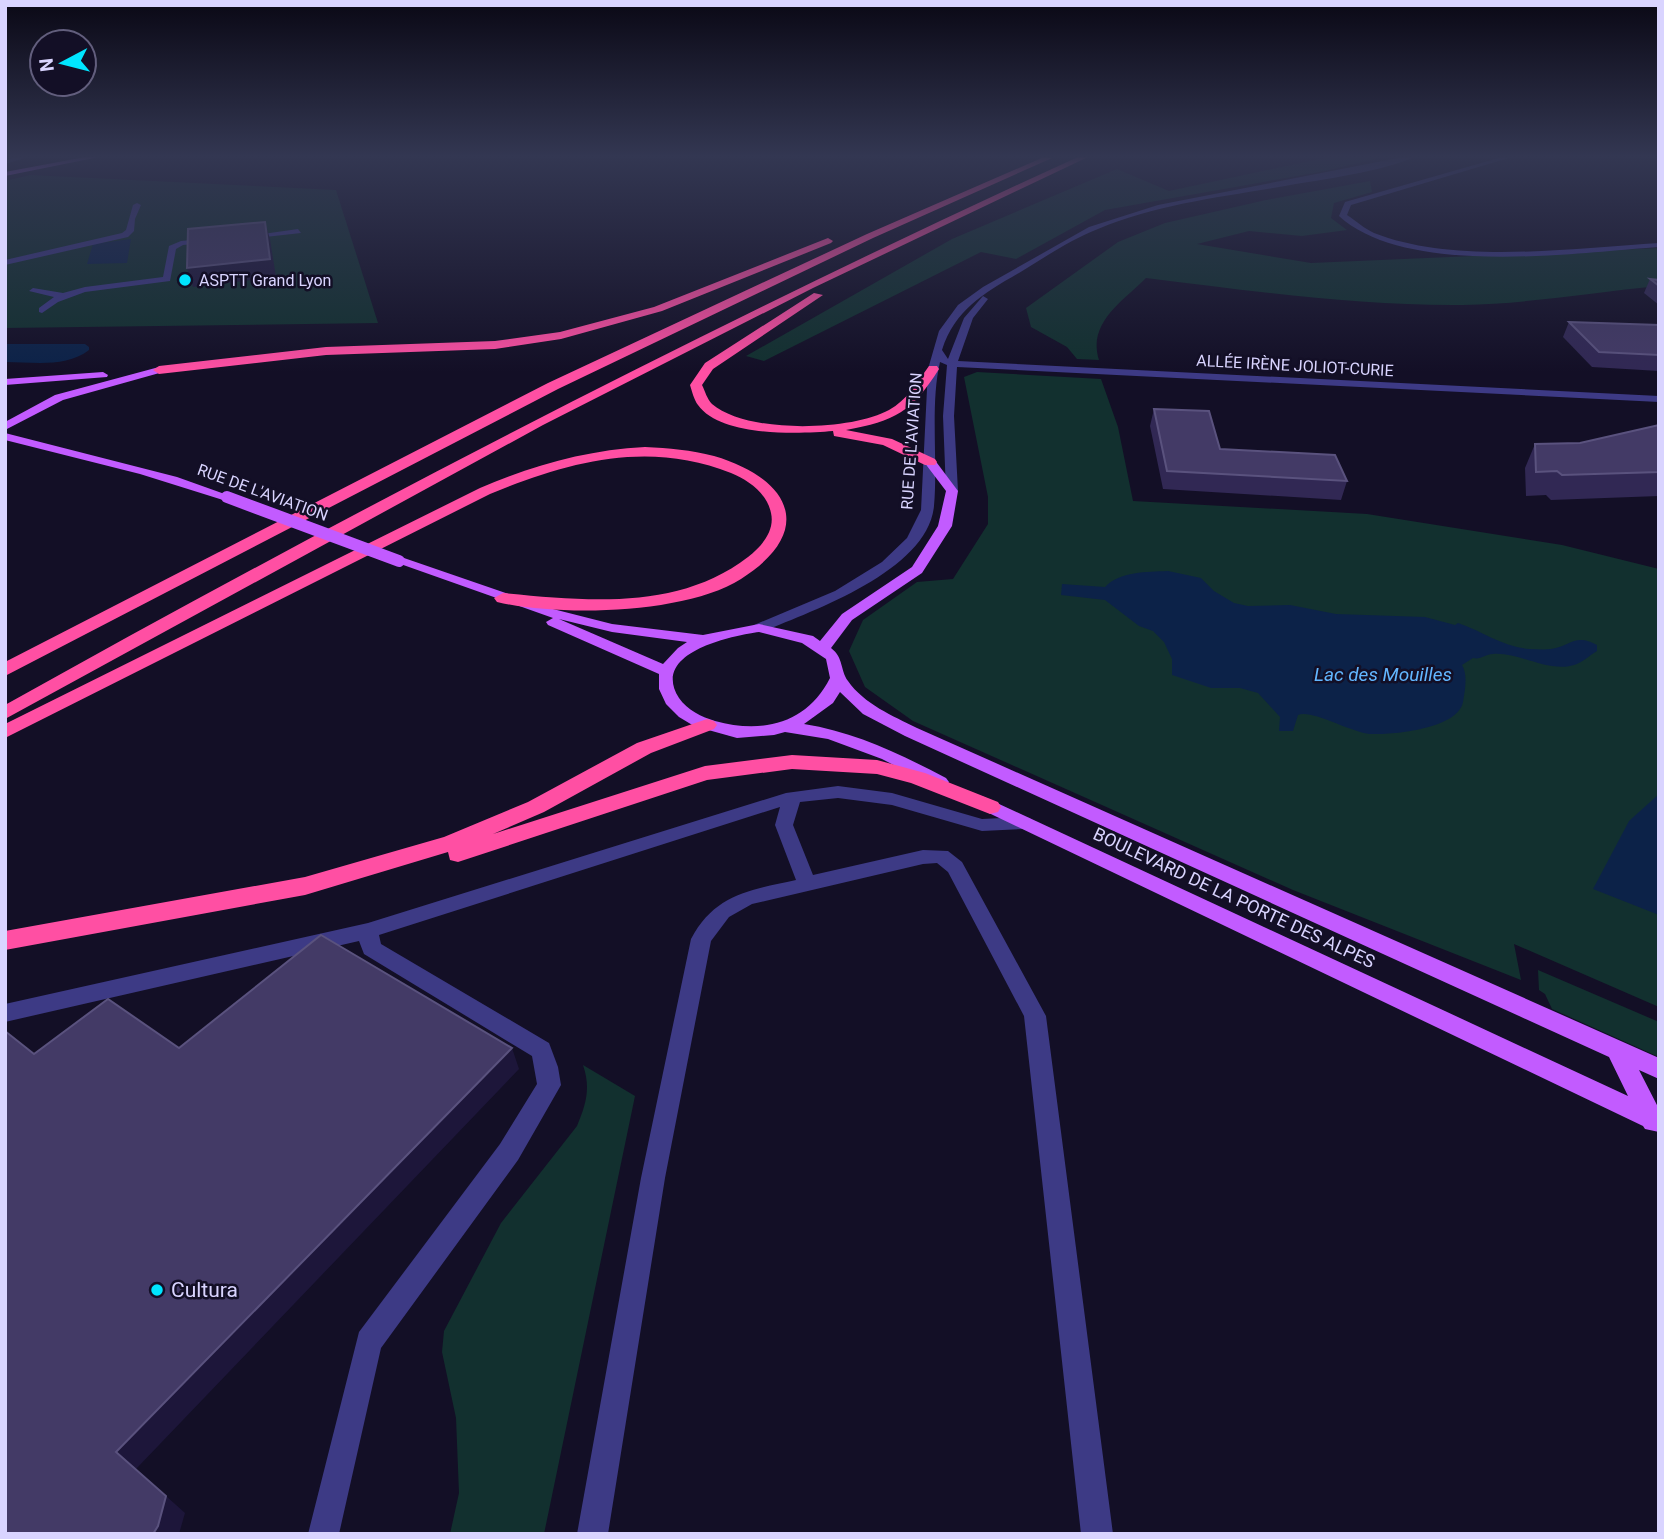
<svg xmlns="http://www.w3.org/2000/svg" width="1664" height="1539" viewBox="0 0 1664 1539" font-family="Roboto,sans-serif">
<style>
.green{fill:#12302f}
.water{fill:#0c2248}
.lines{fill:none;stroke-linecap:round;stroke-linejoin:round}
.minor{fill:#3d3a85;fill-rule:evenodd}
.major{fill:#c25bff;fill-rule:evenodd}
.highway{fill:#ff4fa3;fill-rule:evenodd}
.major-bridge{stroke:#c25bff;stroke-width:12}
.wall{fill:#312854}
.shaded-wall{fill:#1d163a}
.building{fill:#433a66;stroke:#5a527e;stroke-width:2}
.poi-dot{fill:#00e5ff;stroke:#130f26;stroke-width:2.5}
.labels{text-anchor:middle;stroke-width:5;stroke-linejoin:round;paint-order:stroke}
.far-poi-label{font-size:16px;fill:#d9d4ff;stroke:#130f26;text-anchor:start}
.far-street-label{font-size:16px;fill:#d9d4ff;stroke:#130f26}
.street-label{font-size:18px;fill:#d9d4ff;stroke:#130f26}
.water-label{font-size:19px;font-style:italic;fill:#62b6ff;stroke:#130f26}
.near-poi-label{font-size:21px;fill:#d9d4ff;stroke:#130f26;text-anchor:start}
</style>
<rect width="100%" height="100%" fill="#130f26"/>
<g class="green">
<path d="M 1329,157 L 1383,157 L 1325,171 L 1105,210 L 1016,259 L 981,252 L 764,361 L 746,356 L 952,239 L 1117,169 L 1169,191 Z"/>
<path d="M 30,175 L 336,190 L 378,323 L 5,328 L 5,181 Z"/>
<path d="M 1370,181 L 1372,192 L 1334,203 L 1331,218 L 1347,230 L 1302,236 L 1249,231 L 1197,244 L 1311,263 L 1659,248 L 1659,286 C 1594,292 1528,304 1463,305 C 1357,306 1252,291 1146,278 C 1123,301 1087,323 1099,360 L 1077,359 L 1067,347 L 1031,327 L 1026,308 L 1118,242 L 1165,223 L 1266,200 Z"/>
<path d="M 977,372 L 1101,379 L 1118,427 L 1133,501 L 1367,514 L 1562,545 L 1659,569 L 1659,1007 L 1514,944 L 1521,980 L 1293,890 L 913,721 L 865,687 L 849,651 L 863,620 L 917,582 L 953,579 L 988,524 L 988,497 L 964,377 Z"/>
<path d="M 1538,970 L 1659,1022 L 1659,1057 L 1552,1009 L 1545,994 L 1539,990 Z"/>
<path d="M 583,1065 L 635,1096 L 544,1534 L 450,1534 L 459,1493 L 456,1418 L 442,1352 L 444,1331 L 501,1223 L 577,1126 C 586,1104 591,1088 583,1065 Z"/>
</g>
<g class="water">
<path d="M 131,239 L 127,263 L 87,264 L 93,244 Z"/>
<path d="M 5,344 L 85,344 L 89,347 L 89,350 C 66,368 33,362 5,362 Z"/>
<path d="M 1168,571 L 1201,578 L 1214,591 L 1234,603 L 1248,606 L 1290,605 L 1336,614 L 1425,617 L 1455,625 L 1458,623 C 1482,631 1503,647 1529,649 C 1536,649 1544,650 1551,649 C 1571,646 1575,633 1597,645 L 1597,651 C 1590,655 1582,663 1574,665 C 1548,673 1520,652 1493,654 C 1485,654 1481,660 1473,658 L 1462,665 C 1468,675 1465,690 1463,702 C 1458,729 1392,735 1370,734 C 1350,732 1311,709 1298,715 L 1293,731 L 1279,731 L 1280,717 L 1258,693 L 1240,688 L 1211,688 L 1172,675 L 1172,659 L 1164,642 L 1153,631 L 1139,626 L 1105,600 L 1061,595 L 1062,584 L 1105,587 C 1120,571 1147,572 1168,571 Z"/>
<path d="M 1659,794 L 1659,915 L 1593,889 L 1629,821 Z"/>
</g>
<g class="lines">
<g class="minor">
<path d="M 17,157 L 28,157 L 5,164 L 5,160 Z"/>
<path d="M 1403,157 L 1414,157 C 1386,171 1318,180 1285,186 C 1222,197 1157,204 1098,229 C 1070,240 1045,257 1019,273 C 984,293 955,310 942,350 L 948,359 L 964,318 L 983,296 L 988,299 L 973,318 L 958,361 L 1659,396 L 1659,402 L 957,367 L 954,416 L 958,491 L 952,495 L 946,491 L 943,416 L 947,365 L 940,362 C 930,404 938,462 934,506 C 928,570 815,610 764,631 L 754,631 L 752,628 L 754,625 L 835,591 L 882,562 L 907,538 L 921,510 L 928,369 L 939,331 L 958,305 L 983,287 L 1089,227 L 1158,205 Z"/>
<path d="M 1502,157 L 1512,157 L 1351,205 L 1347,215 C 1356,221 1365,229 1374,233 C 1455,265 1573,248 1659,243 L 1659,247 C 1573,253 1406,277 1339,216 L 1345,202 Z"/>
<path d="M 137,203 L 141,205 L 135,219 L 134,231 L 128,237 L 5,265 L 5,260 L 122,233 L 126,230 L 133,205 Z"/>
<path d="M 298,229 L 301,233 L 246,239 L 242,237 Z"/>
<path d="M 211,238 L 214,242 L 183,245 L 176,249 L 170,281 L 85,292 L 58,302 L 42,313 L 39,312 L 39,308 L 54,297 L 29,291 L 33,288 L 63,293 L 85,287 L 163,277 L 169,246 L 181,241 Z"/>
<path d="M 838,786 L 892,793 L 982,819 L 1023,817 L 1030,818 L 1032,823 L 1030,828 L 1023,829 L 982,831 L 892,805 L 838,798 L 800,802 L 793,825 L 813,875 L 923,850 L 948,851 L 962,862 L 1046,1016 L 1113,1534 L 1081,1534 L 1024,1016 L 948,872 L 937,863 L 923,864 L 752,904 L 729,917 L 711,941 L 665,1178 L 608,1534 L 577,1534 L 641,1178 L 691,939 C 715,894 750,890 796,880 L 775,825 L 780,807 L 379,935 L 381,944 L 549,1043 L 558,1067 L 561,1085 L 557,1092 L 518,1160 L 381,1348 L 339,1534 L 308,1534 L 359,1332 L 500,1144 L 537,1084 L 532,1056 L 364,954 L 359,941 L 5,1022 L 5,1004 L 368,923 L 786,793 Z"/>
</g>
<g class="major">
<path d="M 85,157 L 99,157 L 5,176 L 5,172 Z"/>
<path d="M 159,367 L 164,370 L 163,372 L 63,400 L 5,430 L 5,422 L 55,395 Z"/>
<path d="M 103,372 L 108,375 L 107,377 L 5,385 L 5,379 Z"/>
<path d="M 5,433 L 177,477 L 233,497 L 231,500 L 223,500 L 140,474 L 5,440 Z"/>
<path d="M 930,458 L 934,459 L 958,491 L 952,526 L 922,573 L 852,620 L 831,648 C 844,658 840,670 848,681 C 864,704 893,716 917,728 L 1659,1058 L 1659,1079 L 1639,1070 L 1659,1109 L 1659,1132 L 1645,1129 L 1643,1126 L 972,805 L 969,801 L 978,795 L 984,797 L 1628,1096 L 1609,1057 L 905,736 L 863,714 L 840,692 L 833,703 L 804,724 C 855,732 900,754 946,778 L 949,782 L 946,786 L 934,786 L 882,759 L 828,739 L 785,732 L 774,735 L 737,738 L 694,726 L 679,717 L 666,704 L 659,689 L 659,674 L 548,625 L 546,622 L 553,618 L 392,561 L 394,558 L 404,558 L 549,608 L 612,624 L 703,635 L 759,624 L 813,636 L 820,641 L 842,614 L 912,567 L 938,526 L 946,491 L 924,462 ZM 559,619 L 612,632 L 687,642 L 678,648 L 663,664 ZM 759,632 L 802,643 L 826,659 L 830,678 C 807,724 762,734 715,721 C 702,717 687,710 679,698 C 650,653 730,636 759,632 Z"/>
</g>
<g class="highway">
<path d="M 1044,157 L 1052,158 L 873,238 L 558,389 L 5,676 L 5,662 L 548,383 L 867,234 Z"/>
<path d="M 1078,157 L 1088,157 L 813,288 L 543,425 L 5,719 L 5,705 C 356,509 712,324 1078,157 Z"/>
<path d="M 828,238 L 833,241 L 831,243 L 662,311 L 561,339 L 495,349 L 326,355 L 159,374 L 153,370 L 159,366 L 326,347 L 495,341 L 560,332 L 654,307 Z"/>
<path d="M 814,293 L 823,295 L 713,369 L 702,385 C 705,391 707,399 712,404 C 747,434 851,431 889,410 C 907,400 917,383 929,366 L 937,366 L 939,369 C 912,412 895,421 846,430 L 892,439 L 935,459 L 937,462 L 935,465 L 925,465 L 883,445 L 834,436 L 833,431 C 798,434 721,437 698,405 C 694,400 692,391 690,385 L 705,363 Z"/>
<path d="M 645,447 C 669,448 691,450 714,456 C 789,478 818,530 741,579 C 686,614 560,617 497,602 L 494,598 L 503,593 C 586,601 678,611 748,557 C 762,546 775,531 771,513 C 767,493 748,480 731,473 C 649,440 569,461 490,494 L 5,738 L 5,724 L 480,488 C 534,465 587,450 645,447 Z"/>
<path d="M 707,719 L 714,721 L 717,725 L 714,729 L 651,753 L 544,812 L 493,834 L 705,766 L 792,755 L 877,760 L 925,773 L 998,802 L 1001,807 L 998,812 L 990,814 L 911,783 L 877,774 L 792,769 L 707,780 L 458,862 L 450,860 L 448,852 L 305,895 L 5,950 L 5,931 L 305,877 L 444,837 L 528,802 L 637,743 Z"/>
</g>
<path class="major-bridge" d="M 227,497 L 399,561"/>
</g>
<g class="wall">
<path d="M 1650,279 L 1659,280 L 1659,305 L 1644,293 Z"/>
<path d="M 1569,322 L 1659,325 L 1659,371 L 1592,367 L 1563,337 Z"/>
<path d="M 1154,409 L 1220,449 L 1347,481 L 1341,500 L 1163,489 L 1150,426 Z"/>
<path d="M 1659,425 L 1659,496 L 1551,500 L 1546,495 L 1526,496 L 1525,468 L 1535,444 L 1580,443 Z"/>
</g>
<g class="shaded-wall">
<path d="M 265,222 L 270,239 L 276,277 L 193,287 L 187,268 Z"/>
<path d="M 512,1048 L 519,1069 L 136,1469 L 185,1513 L 179,1534 L 153,1534 L 116,1452 Z"/>
</g>
<g class="building">
<path d="M 265,222 L 270,259 L 187,268 L 188,229 Z"/>
<path d="M 1650,279 L 1659,280 L 1659,286 Z"/>
<path d="M 1569,322 L 1659,325 L 1659,355 L 1599,352 Z"/>
<path d="M 1154,409 L 1209,411 L 1220,449 L 1335,455 L 1347,481 L 1167,471 Z"/>
<path d="M 1659,425 L 1659,472 L 1562,475 L 1557,471 L 1536,472 L 1535,444 L 1580,443 Z"/>
<path d="M 321,935 L 512,1048 L 116,1452 L 166,1496 L 158,1526 L 153,1534 L 5,1534 L 5,1031 L 34,1054 L 108,999 L 179,1048 Z"/>
</g>
<linearGradient id="sky" x2="0" y2="1"><stop stop-color="#0a0815"/><stop offset="0.42" stop-color="#333752"/><stop offset="1" stop-color="#333752" stop-opacity="0"/></linearGradient>
<rect width="1664" height="372" fill="url(#sky)"/>
<g class="poi-dot">
<circle cx="185" cy="280" r="7"/>
<circle cx="157" cy="1290" r="7"/>
</g>
<g class="labels">
<g class="far-poi-label">
<text x="199" y="286">ASPTT Grand Lyon</text>
</g>
<g class="far-street-label">
<text transform="translate(1295 365) rotate(3)" y="6">ALLÉE IRÈNE JOLIOT-CURIE</text>
<text transform="translate(911 441) rotate(-86)" y="6">RUE DE L'AVIATION</text>
<text transform="translate(263 492) rotate(20)" y="6">RUE DE L'AVIATION</text>
</g>
<g class="street-label">
<text transform="translate(1234 898) rotate(25)" y="6">BOULEVARD DE LA PORTE DES ALPES</text>
</g>
<g class="water-label">
<text x="1383" y="681">Lac des Mouilles</text>
</g>
<g class="near-poi-label">
<text x="171" y="1297">Cultura</text>
</g>
</g>
<rect width="1664" height="1539" fill="none" stroke="#d9d4ff" stroke-width="14"/>
<g transform="translate(63 63) rotate(263)"><circle r="33" fill="#130f26" stroke="#625e7d" stroke-width="2"/>
<path d="M0-5L12 26L0 18L-12 26Z" fill="#00e5ff"/>
<text y="-10" font-size="19" font-weight="bold" text-anchor="middle" fill="#d9d4ff">N</text>
</g>
</svg>
